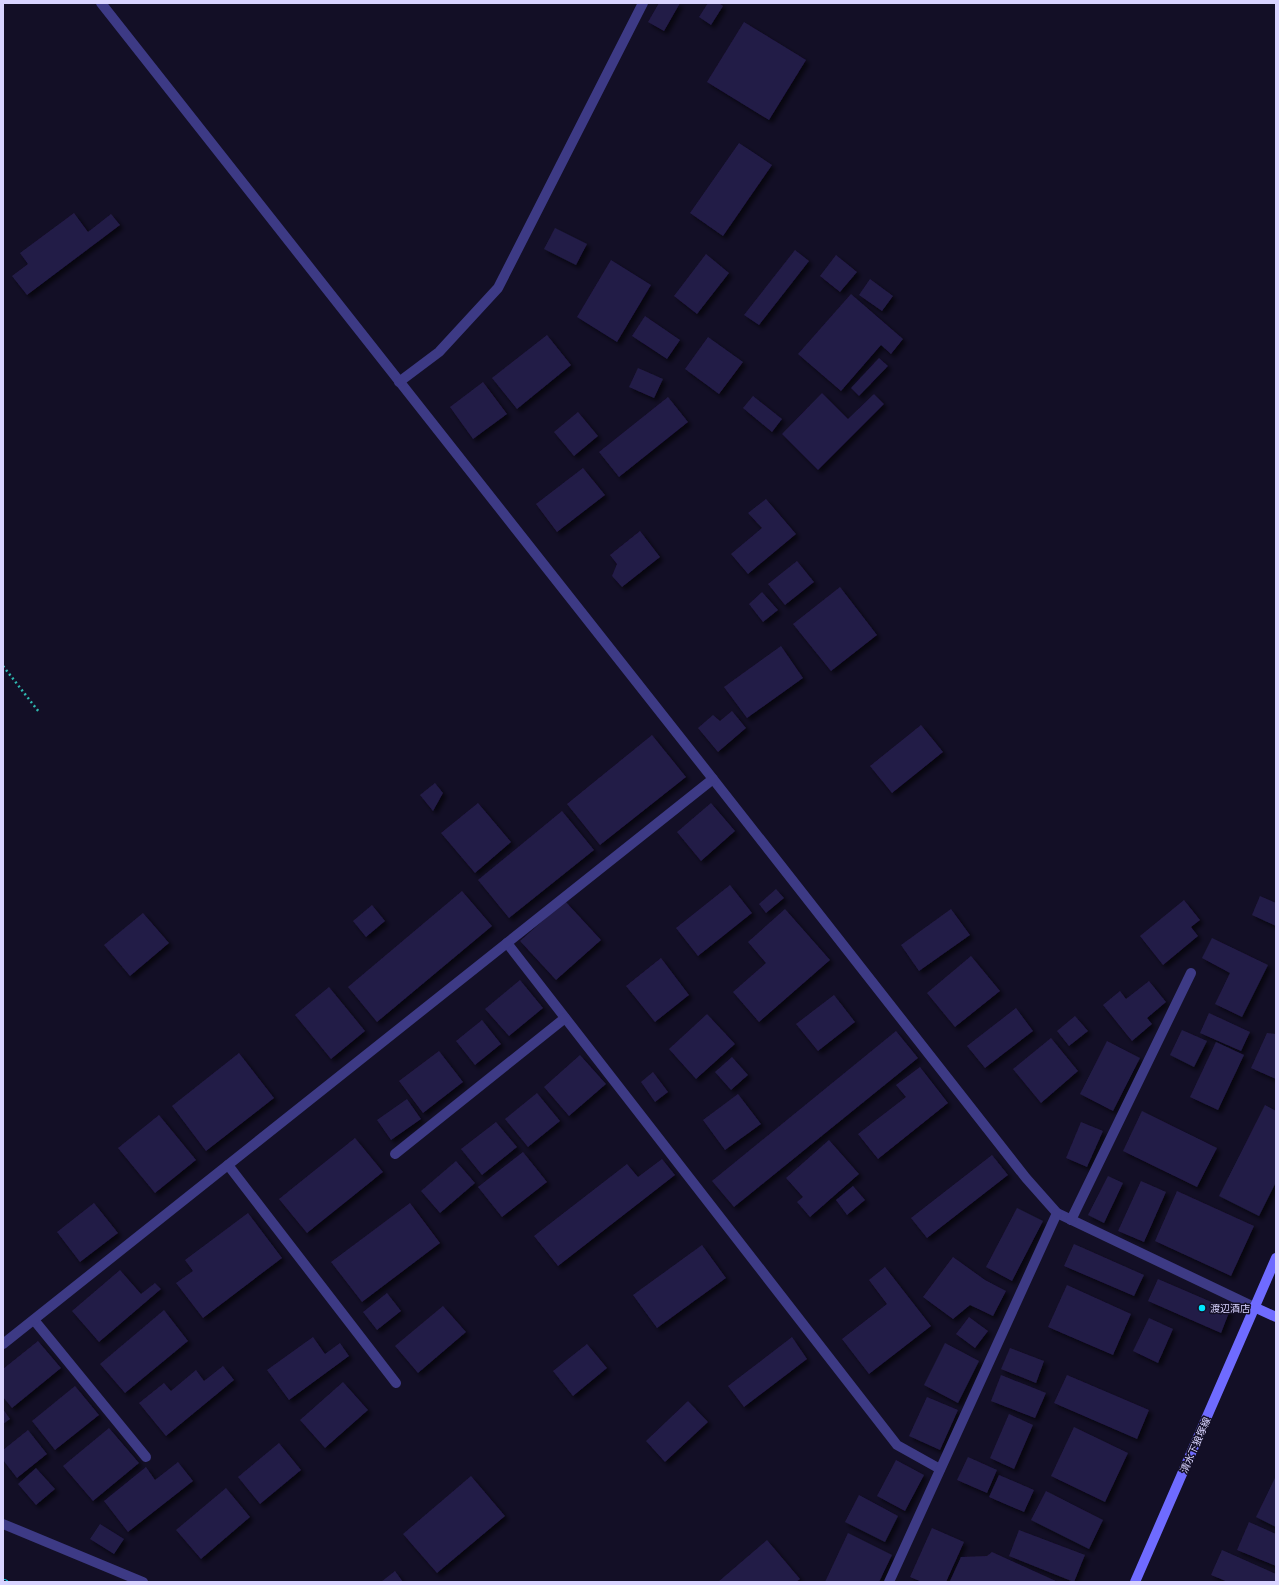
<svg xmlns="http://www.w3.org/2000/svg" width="1279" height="1585" viewBox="0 0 1279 1585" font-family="'Fira Sans Condensed','Noto Sans JP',sans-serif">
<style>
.building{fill:#241b47;filter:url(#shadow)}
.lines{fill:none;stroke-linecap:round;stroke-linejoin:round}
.path{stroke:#2fb8b0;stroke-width:2.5;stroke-dasharray:2 3;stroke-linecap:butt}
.minor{stroke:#3d3a85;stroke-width:10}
.secondary{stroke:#6f6bff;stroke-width:10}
.rail-casing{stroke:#00e5ff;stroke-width:4.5}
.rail{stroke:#130f26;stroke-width:3;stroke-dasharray:9;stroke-linecap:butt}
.poi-dot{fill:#00e5ff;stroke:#130f26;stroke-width:1.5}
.labels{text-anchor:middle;stroke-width:3;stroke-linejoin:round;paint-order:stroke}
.poi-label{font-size:10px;fill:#d9d4ff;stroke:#130f26;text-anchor:start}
.street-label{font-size:10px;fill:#d9d4ff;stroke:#130f26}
</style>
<defs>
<filter id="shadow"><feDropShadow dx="3.5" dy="3.5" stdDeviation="2" flood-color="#0009"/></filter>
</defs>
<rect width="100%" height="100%" fill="#130f26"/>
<g class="building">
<path d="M 659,3 L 680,3 L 664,31 L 648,22 Z"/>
<path d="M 708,3 L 719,3 L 723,6 L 711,25 L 699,17 Z"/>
<path d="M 744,22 L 806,60 L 769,120 L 707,82 Z"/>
<path d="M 739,143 L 772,165 L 723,236 L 690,213 Z"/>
<path d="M 74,213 L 88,232 L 111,214 L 120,225 L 27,295 L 12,276 L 28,264 L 20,253 Z"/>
<path d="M 555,228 L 587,244 L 576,265 L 544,249 Z"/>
<path d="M 795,250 L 809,261 L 759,325 L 744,315 Z"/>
<path d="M 706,254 L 729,273 L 697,314 L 674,296 Z"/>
<path d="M 836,255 L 857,272 L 840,292 L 820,276 Z"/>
<path d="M 611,260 L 651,285 L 617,342 L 577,317 Z"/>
<path d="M 870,279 L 893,296 L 882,311 L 859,295 Z"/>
<path d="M 851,294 L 903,339 L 891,354 L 881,345 L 841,391 L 798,354 Z"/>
<path d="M 645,316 L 680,340 L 667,359 L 632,336 Z"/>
<path d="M 547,335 L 571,365 L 517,409 L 492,378 Z"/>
<path d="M 708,337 L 743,362 L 719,394 L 685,369 Z"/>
<path d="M 879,358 L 888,366 L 859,396 L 851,388 Z"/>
<path d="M 638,368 L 663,379 L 654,398 L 629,387 Z"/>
<path d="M 483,382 L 507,414 L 473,439 L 450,407 Z"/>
<path d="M 822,393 L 848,419 L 874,394 L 884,404 L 818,470 L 782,434 Z"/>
<path d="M 753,396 L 782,419 L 772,432 L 743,408 Z"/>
<path d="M 668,397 L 688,422 L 619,477 L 599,452 Z"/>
<path d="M 578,412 L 598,436 L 574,456 L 554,432 Z"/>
<path d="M 583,468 L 605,495 L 557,532 L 536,504 Z"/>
<path d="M 766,499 L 796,534 L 748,574 L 731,554 L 762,528 L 748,513 Z"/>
<path d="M 640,531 L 660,557 L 622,587 L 612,576 L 617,564 L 610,555 Z"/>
<path d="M 797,561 L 814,582 L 785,605 L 768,584 Z"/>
<path d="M 840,587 L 877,635 L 831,671 L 793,624 Z"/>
<path d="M 762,592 L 778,610 L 763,622 L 749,604 Z"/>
<path d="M 781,646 L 803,678 L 747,718 L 724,687 Z"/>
<path d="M 732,711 L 746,728 L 718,752 L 698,728 L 713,715 L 720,721 Z"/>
<path d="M 921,725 L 943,752 L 892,793 L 870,766 Z"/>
<path d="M 652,735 L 686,777 L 600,845 L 567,804 Z"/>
<path d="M 435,783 L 443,793 L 433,811 L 420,795 Z"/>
<path d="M 478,803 L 511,842 L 475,873 L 441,833 Z"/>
<path d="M 711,803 L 735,831 L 701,861 L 677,832 Z"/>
<path d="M 562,811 L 594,850 L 509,918 L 478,880 Z"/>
<path d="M 730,885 L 752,913 L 698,956 L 676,928 Z"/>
<path d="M 776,889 L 784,898 L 766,913 L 759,904 Z"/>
<path d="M 462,891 L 492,926 L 377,1022 L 348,987 Z"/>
<path d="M 1260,896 L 1276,903 L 1276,926 L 1252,915 Z"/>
<path d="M 1184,900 L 1200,920 L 1191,927 L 1198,936 L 1163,965 L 1140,936 Z"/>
<path d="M 565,901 L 601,940 L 556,980 L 520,941 Z"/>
<path d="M 372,905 L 385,921 L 366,937 L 353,921 Z"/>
<path d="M 785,909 L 830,960 L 759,1022 L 733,992 L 766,963 L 748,942 Z"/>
<path d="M 951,909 L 970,935 L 919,971 L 901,945 Z"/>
<path d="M 143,913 L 169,943 L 130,976 L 104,945 Z"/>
<path d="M 1212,938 L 1268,965 L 1242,1017 L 1215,1004 L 1230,973 L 1202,958 Z"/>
<path d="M 971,956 L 1000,991 L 955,1027 L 927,993 Z"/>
<path d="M 661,958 L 689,995 L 655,1022 L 626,986 Z"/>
<path d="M 520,980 L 543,1008 L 509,1036 L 485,1009 Z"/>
<path d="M 1149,981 L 1166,1002 L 1147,1018 L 1152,1024 L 1132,1041 L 1103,1005 L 1120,991 L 1126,999 Z"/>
<path d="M 329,987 L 365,1031 L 331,1059 L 295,1015 Z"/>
<path d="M 834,995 L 855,1022 L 818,1051 L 796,1024 Z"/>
<path d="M 1016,1008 L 1033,1031 L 985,1068 L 967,1046 Z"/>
<path d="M 1209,1013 L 1250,1032 L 1241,1051 L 1200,1033 Z"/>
<path d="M 707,1014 L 735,1044 L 696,1079 L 669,1049 Z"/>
<path d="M 1075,1016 L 1088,1031 L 1069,1046 L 1057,1031 Z"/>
<path d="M 482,1020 L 501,1044 L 475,1065 L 456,1041 Z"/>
<path d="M 1182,1030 L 1207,1041 L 1194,1067 L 1170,1055 Z"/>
<path d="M 896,1031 L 918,1058 L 734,1207 L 712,1181 Z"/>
<path d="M 1267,1033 L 1276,1034 L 1276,1079 L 1251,1068 Z"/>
<path d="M 1051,1038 L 1078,1071 L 1041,1103 L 1013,1069 Z"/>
<path d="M 1107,1041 L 1140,1058 L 1113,1111 L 1080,1094 Z"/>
<path d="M 1216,1042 L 1244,1055 L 1218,1110 L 1190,1097 Z"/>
<path d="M 439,1051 L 463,1082 L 423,1113 L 399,1081 Z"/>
<path d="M 239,1053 L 274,1098 L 206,1151 L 172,1106 Z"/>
<path d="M 580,1055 L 606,1084 L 569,1116 L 544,1087 Z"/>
<path d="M 732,1057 L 748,1075 L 731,1090 L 715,1072 Z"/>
<path d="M 920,1067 L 948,1103 L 878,1159 L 858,1134 L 906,1097 L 896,1085 Z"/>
<path d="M 653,1072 L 668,1092 L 655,1102 L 641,1082 Z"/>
<path d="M 537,1093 L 560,1121 L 528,1147 L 505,1119 Z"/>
<path d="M 738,1094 L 761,1124 L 725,1150 L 703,1120 Z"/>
<path d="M 407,1099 L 421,1119 L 391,1140 L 377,1120 Z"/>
<path d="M 1265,1105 L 1276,1111 L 1276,1182 L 1259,1216 L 1219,1196 Z"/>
<path d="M 1142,1111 L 1217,1148 L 1197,1187 L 1123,1151 Z"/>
<path d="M 159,1115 L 196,1160 L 155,1193 L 118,1148 Z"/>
<path d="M 496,1122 L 517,1147 L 482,1175 L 461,1149 Z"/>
<path d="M 1081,1122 L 1103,1131 L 1087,1167 L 1066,1158 Z"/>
<path d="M 355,1138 L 383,1172 L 307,1233 L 279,1199 Z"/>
<path d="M 829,1140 L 859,1174 L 810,1217 L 797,1202 L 803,1197 L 786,1178 Z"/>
<path d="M 523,1152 L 547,1182 L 502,1217 L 478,1187 Z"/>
<path d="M 992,1155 L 1008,1175 L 927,1238 L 911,1218 Z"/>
<path d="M 662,1159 L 675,1175 L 558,1266 L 534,1236 L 627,1164 L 638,1177 Z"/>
<path d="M 456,1161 L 475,1183 L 440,1213 L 421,1191 Z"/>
<path d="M 1108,1176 L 1123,1183 L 1104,1223 L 1088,1215 Z"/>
<path d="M 1141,1181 L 1166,1192 L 1144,1242 L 1118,1231 Z"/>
<path d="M 853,1186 L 865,1200 L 847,1215 L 836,1200 Z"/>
<path d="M 1177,1191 L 1254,1226 L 1231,1276 L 1155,1241 Z"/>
<path d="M 94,1203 L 118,1233 L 80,1262 L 57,1232 Z"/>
<path d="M 410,1203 L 440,1243 L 362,1302 L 331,1262 Z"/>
<path d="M 1017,1208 L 1043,1221 L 1012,1281 L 986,1267 Z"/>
<path d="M 248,1213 L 282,1258 L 203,1318 L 176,1283 L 193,1271 L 185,1260 Z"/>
<path d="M 1074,1244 L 1144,1275 L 1134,1296 L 1064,1266 Z"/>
<path d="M 702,1245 L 726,1278 L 657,1328 L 633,1295 Z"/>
<path d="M 953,1257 L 985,1280 L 1006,1291 L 993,1316 L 970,1305 L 953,1319 L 923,1297 Z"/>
<path d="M 885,1267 L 931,1326 L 869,1374 L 842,1339 L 887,1304 L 869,1280 Z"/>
<path d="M 120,1270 L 141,1294 L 155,1283 L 161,1289 L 99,1342 L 72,1311 Z"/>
<path d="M 1158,1279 L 1230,1310 L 1221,1333 L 1148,1301 Z"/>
<path d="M 1067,1285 L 1131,1314 L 1113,1355 L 1048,1327 Z"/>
<path d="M 387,1293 L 401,1311 L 377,1330 L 363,1312 Z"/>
<path d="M 443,1306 L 466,1332 L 418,1373 L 395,1346 Z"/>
<path d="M 164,1310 L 188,1341 L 125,1393 L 100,1364 Z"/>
<path d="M 969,1317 L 988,1331 L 975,1348 L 956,1334 Z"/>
<path d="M 1149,1318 L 1173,1329 L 1158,1363 L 1133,1351 Z"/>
<path d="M 313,1337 L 325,1354 L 340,1343 L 349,1356 L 289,1400 L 267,1370 Z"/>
<path d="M 792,1337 L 807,1359 L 744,1407 L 728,1386 Z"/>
<path d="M 38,1341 L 61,1368 L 12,1408 L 3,1397 L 3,1369 Z"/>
<path d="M 945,1343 L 979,1361 L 958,1403 L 924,1385 Z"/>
<path d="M 587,1344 L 607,1368 L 573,1396 L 553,1371 Z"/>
<path d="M 1010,1348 L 1044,1361 L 1036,1383 L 1001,1369 Z"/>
<path d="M 223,1366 L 234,1380 L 166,1436 L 139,1403 L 164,1383 L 171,1391 L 196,1370 L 204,1381 Z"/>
<path d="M 1001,1375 L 1046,1393 L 1035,1418 L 991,1401 Z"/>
<path d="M 1067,1375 L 1149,1410 L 1137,1439 L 1054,1403 Z"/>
<path d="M 343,1382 L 368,1410 L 325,1448 L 300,1420 Z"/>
<path d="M 75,1386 L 99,1415 L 55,1450 L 32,1421 Z"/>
<path d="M 927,1397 L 958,1410 L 940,1450 L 909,1436 Z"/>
<path d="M 688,1401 L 708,1422 L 665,1462 L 646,1441 Z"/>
<path d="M 3,1409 L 10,1419 L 3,1424 Z"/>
<path d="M 1009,1414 L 1033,1425 L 1014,1469 L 990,1458 Z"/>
<path d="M 1074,1427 L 1128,1453 L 1105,1502 L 1051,1476 Z"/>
<path d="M 109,1428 L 139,1463 L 93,1501 L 63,1466 Z"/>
<path d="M 28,1430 L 47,1454 L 17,1478 L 3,1460 L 3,1450 Z"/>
<path d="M 279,1443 L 301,1470 L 260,1504 L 238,1477 Z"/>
<path d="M 968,1457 L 997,1470 L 987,1493 L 957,1480 Z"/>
<path d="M 896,1460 L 924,1475 L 905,1511 L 877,1496 Z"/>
<path d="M 178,1462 L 193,1481 L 128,1532 L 104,1501 L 146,1467 L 155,1480 Z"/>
<path d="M 36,1468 L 55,1489 L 36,1505 L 18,1484 Z"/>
<path d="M 999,1475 L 1034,1490 L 1024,1512 L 989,1497 Z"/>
<path d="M 471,1476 L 505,1516 L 437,1573 L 403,1534 Z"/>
<path d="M 1276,1476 L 1276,1527 L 1256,1517 Z"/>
<path d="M 226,1488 L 250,1517 L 201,1559 L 176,1530 Z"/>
<path d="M 1046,1491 L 1103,1520 L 1089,1549 L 1031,1520 Z"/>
<path d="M 859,1495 L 898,1516 L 885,1542 L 845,1522 Z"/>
<path d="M 1249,1522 L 1276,1534 L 1276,1566 L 1237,1550 Z"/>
<path d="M 100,1524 L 124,1539 L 114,1554 L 90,1539 Z"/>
<path d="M 932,1528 L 964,1542 L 946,1582 L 922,1582 L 910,1577 Z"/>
<path d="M 1019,1530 L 1085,1555 L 1074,1582 L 1009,1556 Z"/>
<path d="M 848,1533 L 892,1555 L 879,1582 L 825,1582 Z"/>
<path d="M 767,1540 L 800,1579 L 796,1582 L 718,1582 Z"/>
<path d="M 1222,1550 L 1276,1574 L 1276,1582 L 1228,1582 L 1211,1575 Z"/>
<path d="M 992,1552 L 1058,1582 L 950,1581 L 961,1557 L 987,1556 Z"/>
<path d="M 395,1571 L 403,1582 L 381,1582 Z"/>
</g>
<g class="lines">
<path class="path" d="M 3,666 L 39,712"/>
<g class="minor">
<path d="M 101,3 L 713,779 L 1026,1178 L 1057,1213 L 1254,1307"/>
<path d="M 399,382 L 439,352 L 498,288 L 643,3"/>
<path d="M 507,943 L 897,1445 L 940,1469"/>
<path d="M 395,1154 L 565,1018"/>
<path d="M 228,1165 L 396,1383"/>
<path d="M 1071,1220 L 1191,973"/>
<path d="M 34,1320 L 146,1457"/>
<path d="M 3,1344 L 713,779"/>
<path d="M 3,1524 L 143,1582"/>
<path d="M 889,1582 L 1057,1213"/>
</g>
<g class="secondary">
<path d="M 1254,1307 L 1276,1317"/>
<path d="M 1135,1582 L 1276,1258"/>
</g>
<g class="rail-casing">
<path id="rail" d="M 3,1581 L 6,1582"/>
</g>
<use href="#rail" class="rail"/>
</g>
<circle class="poi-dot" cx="1202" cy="1308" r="4"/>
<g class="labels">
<g class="poi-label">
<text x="1210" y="1312">渡辺酒店</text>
</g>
<g class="street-label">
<text transform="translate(1195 1445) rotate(-66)" y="4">清水下狼塚線</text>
</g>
</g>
<rect width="1279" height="1585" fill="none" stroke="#d9d4ff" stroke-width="8"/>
</svg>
